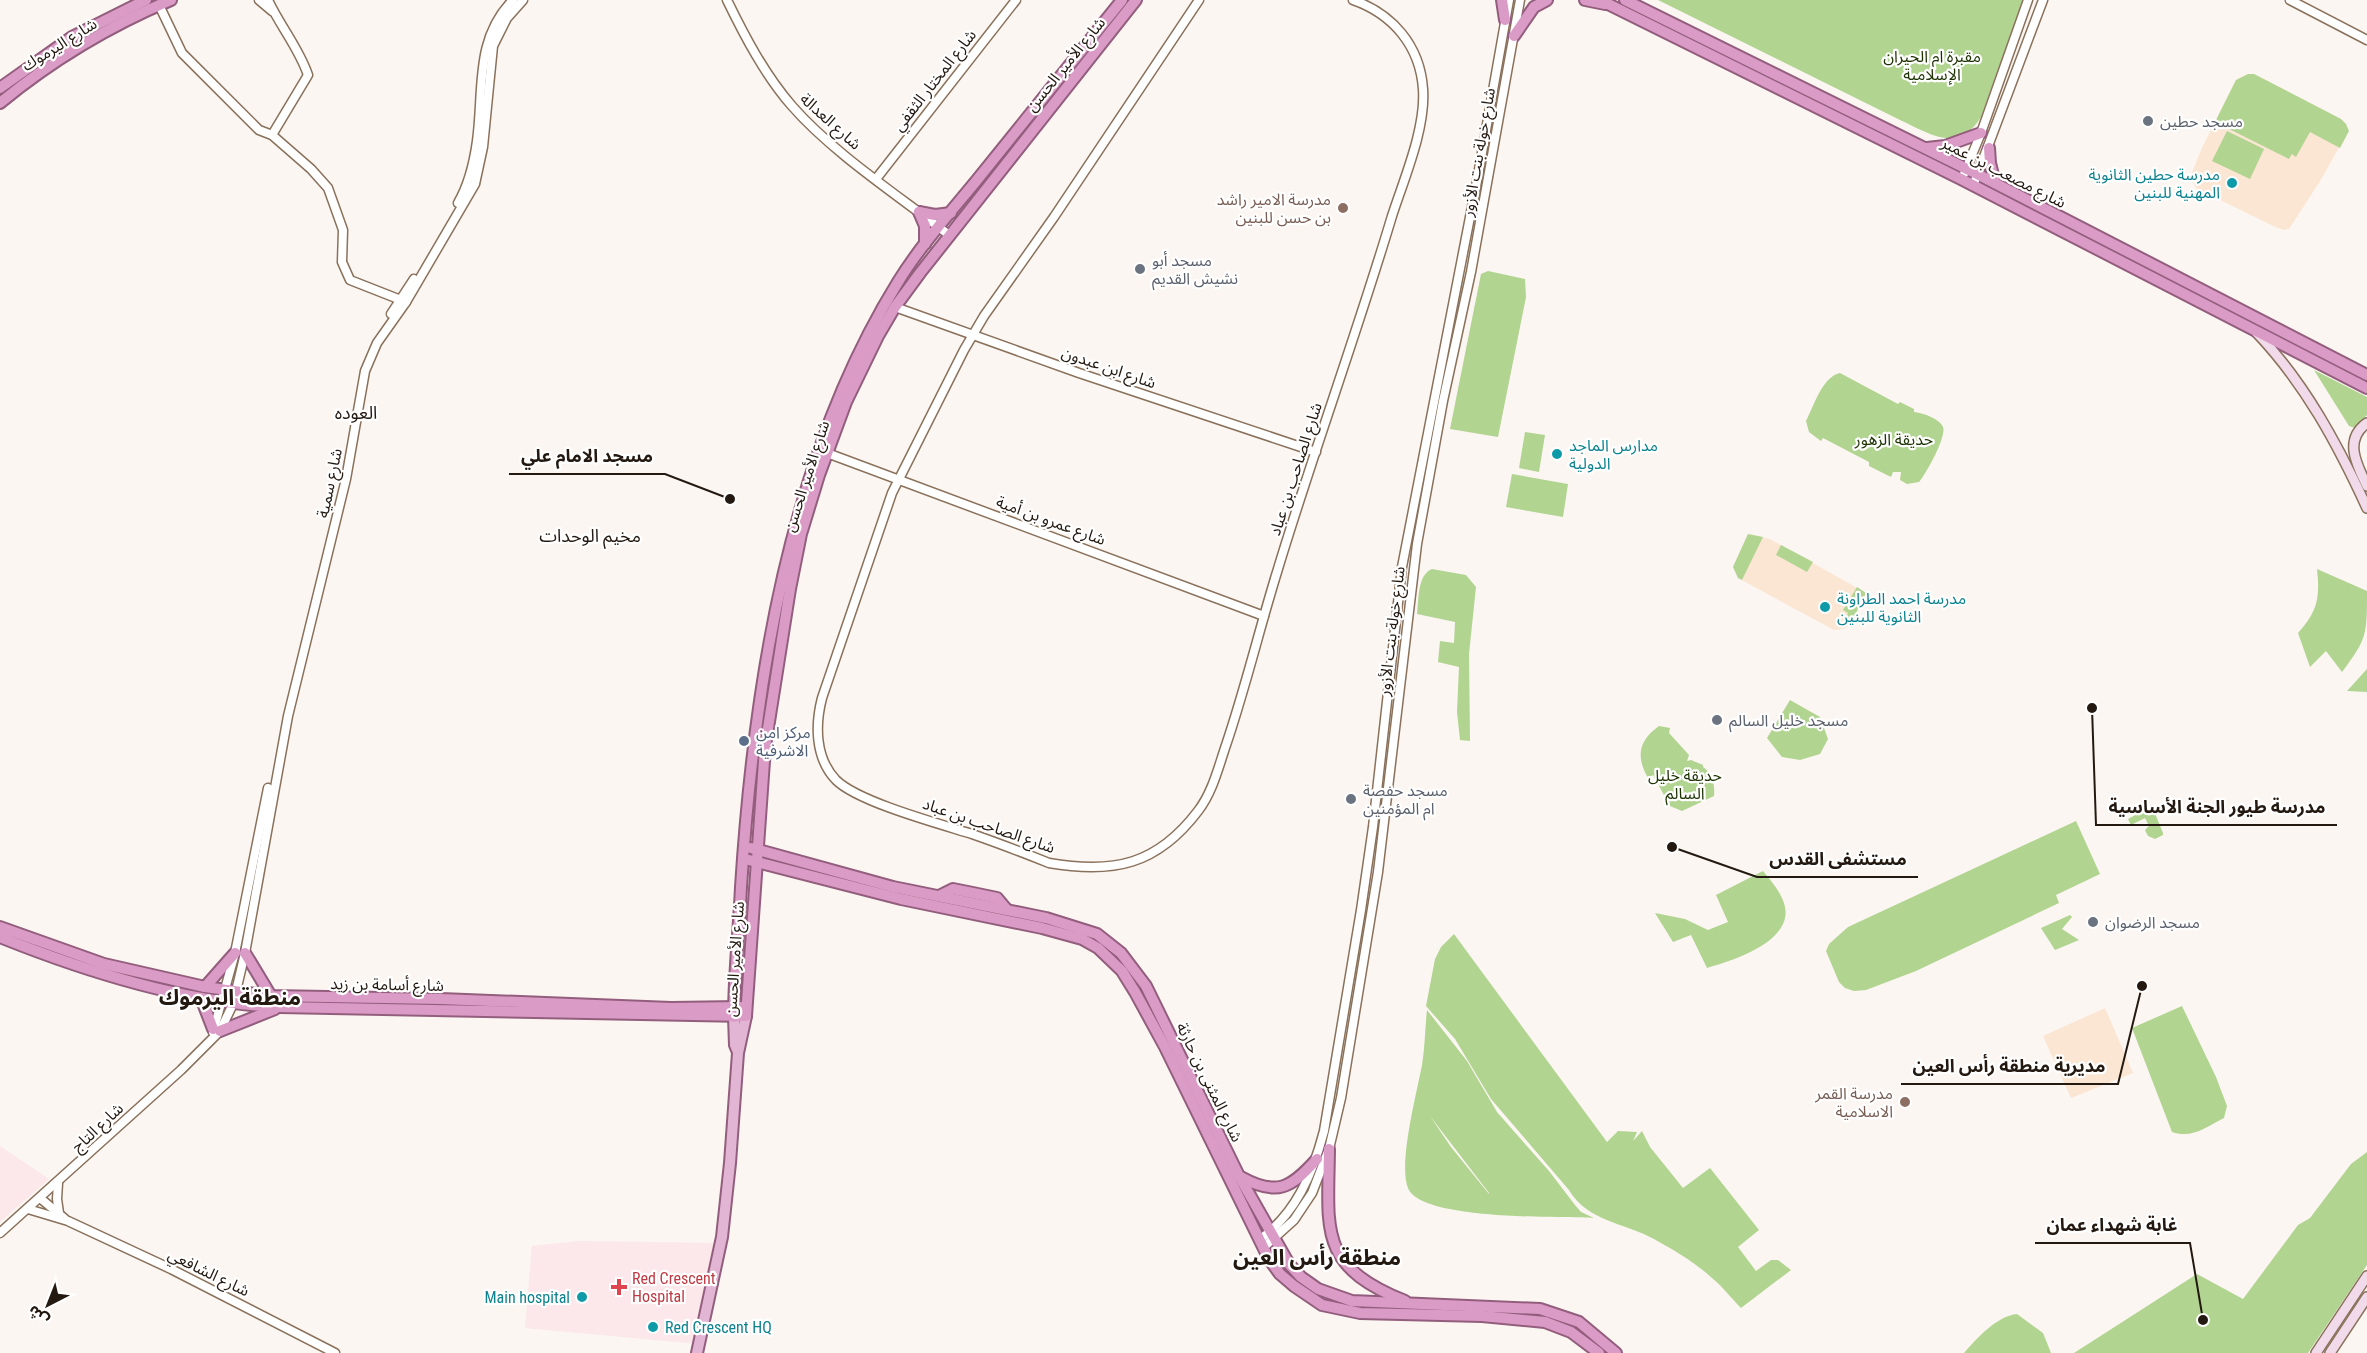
<svg xmlns="http://www.w3.org/2000/svg" width="2367" height="1353" viewBox="0 0 2367 1353" font-family="'Roboto Condensed','Noto Sans Arabic',sans-serif">
<style>
.built{fill:#fbe6d4}
.medical{fill:#fce7ea}
.green{fill:#b1d490;fill-rule:evenodd}
.lines{fill:none;stroke-linecap:round;stroke-linejoin:round}
.tertiary-casing{stroke:#8a715b;stroke-width:11}
.secondary-casing{stroke:#8a715b;stroke-width:12}
.primary-casing{stroke:#935e7d;stroke-width:14}
.trunk-casing{stroke:#935e7d;stroke-width:14}
.tertiary{stroke:#fff;stroke-width:8}
.secondary{stroke:#f1dae9;stroke-width:9}
.primary{stroke:#e3b5d4;stroke-width:10}
.trunk{stroke:#da9cc6;stroke-width:10}
.worship-dot{fill:#6b7280;stroke:#fff;stroke-width:2}
.culture-dot{fill:#0f9aa8;stroke:#fff;stroke-width:2}
.education-dot{fill:#8d6e63;stroke:#fff;stroke-width:2}
.service-dot{fill:#5c6f8a;stroke:#fff;stroke-width:2}
.health-dot{fill:#e0444e;stroke:#fff;stroke-width:2}
.labels{text-anchor:middle;stroke-width:4.5;stroke-linejoin:round;paint-order:stroke}
.street-label{font-size:16px;fill:#231911;stroke:#fff}
.park-label{font-size:16px;fill:#1c3200;stroke:#fff}
.worship-label{font-size:16px;fill:#5b616d;stroke:#fff;text-anchor:start}
.culture-label{font-size:16px;fill:#0d838f;stroke:#fff;text-anchor:start}
.education-label{font-size:16px;fill:#785e54;stroke:#fff;text-anchor:end}
.service-label{font-size:16px;fill:#4e5e75;stroke:#fff;text-anchor:start}
.health-label{font-size:16px;fill:#be3a42;stroke:#fff;text-anchor:start}
.neighbourhood-label{font-size:18px;fill:#231911;stroke:#fff}
.district-label{font-size:22px;font-weight:bold;fill:#231911;stroke:#fff}
.leader{fill:none;stroke:#231911;stroke-width:2}
.callout-dot{fill:#231911;stroke:#fff;stroke-width:2}
.callout-label{font-size:18px;text-anchor:middle;font-weight:bold;fill:#231911;stroke:#fff;stroke-width:4.5;stroke-linejoin:round;paint-order:stroke}
</style>
<rect width="100%" height="100%" fill="#fbf6f1"/>
<g class="built">
<path d="M 2248,74 L 2254,74 L 2341,119 L 2346,124 L 2348,131 L 2322,178 L 2289,229 L 2284,230 L 2273,226 L 2196,188 L 2190,177 L 2202,148 L 2236,80 Z"/>
<path d="M 1748,534 L 1770,539 L 1866,593 L 1849,626 L 1843,629 L 1834,630 L 1738,578 L 1733,567 Z"/>
<path d="M 2105,1008 L 2133,1073 L 2071,1098 L 2043,1036 Z"/>
</g>
<g class="medical">
<path d="M 0,1146 L 49,1179 L 0,1222 Z"/>
<path d="M 578,1241 L 717,1243 L 698,1344 L 525,1328 L 532,1246 Z"/>
</g>
<g class="green">
<path d="M 1658,0 L 2023,0 L 1981,117 C 1958,154 1930,134 1900,120 Z"/>
<path d="M 2248,74 L 2254,74 L 2341,119 L 2346,124 L 2349,131 L 2340,148 L 2310,132 L 2296,157 L 2292,154 L 2289,159 L 2215,122 L 2236,80 Z"/>
<path d="M 2227,131 L 2264,149 L 2250,179 L 2212,161 Z"/>
<path d="M 1488,271 L 1525,279 L 1526,297 L 1498,437 L 1450,429 L 1481,274 Z"/>
<path d="M 2314,370 L 2367,397 L 2367,415 L 2355,428 L 2349,426 Z"/>
<path d="M 1840,373 L 1898,404 L 1900,402 L 1914,409 L 1914,412 C 1922,413 1939,418 1943,427 C 1947,436 1926,474 1919,482 L 1907,484 L 1900,480 L 1901,472 L 1893,472 L 1891,477 L 1869,466 L 1869,462 L 1823,438 L 1821,441 L 1809,432 L 1806,421 C 1814,406 1822,377 1840,373 Z"/>
<path d="M 1525,432 L 1545,435 L 1539,472 L 1519,468 Z"/>
<path d="M 1512,474 L 1568,484 L 1563,517 L 1506,507 Z"/>
<path d="M 1748,534 L 1763,537 L 1742,580 L 1738,578 L 1733,567 Z"/>
<path d="M 1781,545 L 1813,562 L 1807,572 L 1776,555 Z"/>
<path d="M 1432,569 L 1466,575 L 1476,587 L 1469,654 L 1470,741 L 1460,740 L 1457,712 L 1459,667 L 1438,662 L 1440,641 L 1454,643 L 1455,622 L 1417,614 C 1419,600 1417,575 1432,569 Z"/>
<path d="M 2317,569 L 2367,591 C 2367,635 2367,639 2342,672 L 2326,651 L 2310,667 L 2298,633 C 2318,611 2320,597 2317,569 Z"/>
<path d="M 1857,587 L 1866,593 L 1852,621 L 1846,617 L 1848,613 L 1843,610 Z"/>
<path d="M 2367,669 L 2367,692 L 2347,691 Z"/>
<path d="M 1790,700 L 1820,717 L 1828,739 L 1820,754 L 1800,760 L 1782,757 L 1767,738 Z"/>
<path d="M 1659,726 L 1670,728 L 1669,733 L 1689,755 L 1687,761 L 1691,760 L 1703,765 L 1703,767 C 1713,774 1715,785 1714,796 L 1682,811 L 1670,806 L 1653,775 L 1648,778 C 1636,757 1638,741 1659,726 Z"/>
<path d="M 2152,806 L 2163,833 L 2163,835 L 2155,839 L 2148,836 L 2145,830 L 2149,826 L 2145,818 L 2131,825 L 2128,819 Z"/>
<path d="M 2076,821 L 2100,874 L 2056,895 L 2059,903 L 1916,971 L 1866,990 L 1854,991 L 1845,988 L 1839,982 L 1826,951 L 1829,944 L 1848,927 Z"/>
<path d="M 1763,871 C 1772,882 1782,893 1785,907 C 1792,942 1732,961 1707,968 L 1691,935 L 1673,942 L 1655,913 L 1685,919 L 1708,930 L 1728,922 L 1716,895 Z"/>
<path d="M 2070,915 L 2072,917 L 2062,929 L 2079,940 L 2055,950 L 2041,928 Z"/>
<path d="M 1454,934 L 1607,1142 L 1618,1131 L 1637,1132 L 1633,1141 L 1642,1131 L 1650,1147 L 1683,1188 L 1710,1168 L 1759,1230 L 1738,1247 L 1756,1271 L 1771,1260 L 1778,1260 L 1791,1270 L 1741,1308 C 1731,1298 1723,1287 1712,1278 C 1696,1263 1674,1250 1654,1239 C 1625,1223 1587,1221 1569,1190 L 1491,1099 L 1455,1039 L 1426,1006 L 1435,959 L 1441,947 Z"/>
<path d="M 2182,1006 L 2216,1077 L 2227,1106 L 2224,1118 C 2206,1127 2192,1139 2172,1132 L 2132,1028 Z"/>
<path d="M 1427,1010 L 1467,1061 L 1497,1112 L 1549,1171 L 1575,1205 L 1581,1212 L 1594,1218 C 1561,1216 1421,1221 1408,1188 C 1398,1164 1417,1092 1422,1065 C 1425,1047 1425,1028 1427,1010 ZM 1430,1116 L 1489,1193 L 1489,1194 L 1451,1147 Z"/>
<path d="M 2367,1152 L 2367,1265 L 2308,1353 L 2074,1353 L 2197,1274 L 2243,1299 L 2298,1225 L 2310,1218 L 2351,1164 Z"/>
<path d="M 2017,1314 L 2043,1333 L 2051,1353 L 1964,1353 C 1977,1338 1997,1316 2017,1314 Z"/>
</g>
<g class="lines">
<g class="tertiary-casing">
<g id="tertiary">
<path d="M 259,0 L 272,11"/>
<path d="M 268,0 C 280,26 299,48 308,75 L 272,135"/>
<path d="M 727,0 C 745,37 765,75 792,106 C 833,153 899,196 949,235"/>
<path d="M 1199,0 L 1054,217 L 984,316 L 964,350 L 892,493 L 822,698 C 815,725 815,758 836,780 C 858,802 940,824 972,834 C 998,843 1024,853 1049,863 C 1114,874 1157,865 1198,811 C 1212,793 1218,769 1225,748 C 1245,690 1259,630 1277,572 C 1313,453 1356,336 1392,216 C 1404,179 1426,128 1423,89 C 1420,46 1393,14 1353,0"/>
<path d="M 2290,0 L 2367,40"/>
<path d="M 159,5 L 182,53 L 259,130 L 272,135 L 311,169 L 328,188 L 343,230 L 342,262 L 350,280 L 406,302"/>
<path d="M 1964,174 L 1981,133 L 2028,0"/>
<path d="M 876,179 L 1016,0"/>
<path d="M 1973,186 L 2043,0"/>
<path d="M 458,203 C 469,184 474,163 477,141 C 484,91 474,39 513,0"/>
<path d="M 895,307 L 1079,373 L 1316,452"/>
<path d="M 391,314 L 414,279"/>
<path d="M 827,453 L 1264,616"/>
<path d="M 213,1032 L 235,953 L 268,788"/>
<path d="M 58,1183 L 57,1199 L 59,1213"/>
<path d="M 40,1198 L 65,1219"/>
<path d="M 28,1209 L 68,1221 L 171,1269 L 335,1353"/>
<path d="M 0,1233 L 181,1070 L 220,1031 L 233,1004 L 245,953 L 288,716 L 346,479 L 365,371 L 377,343 L 406,302 L 475,184 L 483,147 L 493,46 L 507,18 L 523,0"/>
<path d="M 1259,1240 C 1296,1214 1313,1173 1324,1131 L 1361,910 L 1373,827 L 1402,567 L 1477,181 L 1509,0"/>
<path d="M 1263,1248 L 1294,1220 L 1312,1193 L 1329,1149 L 1341,1098 L 1378,872 L 1417,544 L 1443,401 L 1471,272 L 1520,0"/>
</g>
</g>
<g class="secondary-casing">
<g id="secondary">
<path d="M 2256,332 C 2305,383 2338,445 2367,508"/>
<path d="M 2367,423 C 2343,440 2357,465 2367,486"/>
<path d="M 2316,1353 L 2367,1276"/>
<path d="M 2330,1353 L 2367,1297"/>
</g>
</g>
<g class="primary-casing">
<g id="primary">
<path d="M 734,1017 L 735,1045 L 737,1050"/>
<path d="M 697,1353 L 722,1237 L 730,1163 L 738,1053 L 746,1016"/>
</g>
</g>
<g class="trunk-casing">
<g id="trunk">
<path d="M 1502,0 L 1505,20"/>
<path d="M 1585,0 L 1605,4"/>
<path d="M 1600,0 L 1961,179 L 2367,388"/>
<path d="M 1625,0 L 1977,174 L 2367,375"/>
<path d="M 1514,36 L 1534,7 L 1547,0"/>
<path d="M 0,88 L 72,37 L 146,0"/>
<path d="M 0,103 C 51,61 109,26 171,0"/>
<path d="M 1927,148 L 1945,146 L 1981,133"/>
<path d="M 1989,148 L 1990,163 L 1995,183"/>
<path d="M 919,212 L 925,226 L 925,244"/>
<path d="M 919,212 L 935,215 L 951,213"/>
<path d="M 751,848 L 893,887 L 1046,918 L 1097,934 L 1121,953 L 1146,986 L 1239,1176 L 1289,1264 L 1301,1277 L 1318,1289 L 1352,1301 L 1540,1309 L 1579,1322 L 1616,1353"/>
<path d="M 749,860 L 901,899 L 1042,928 L 1082,939 L 1098,948 L 1122,971 L 1135,992 L 1165,1047 L 1269,1259 L 1280,1274 L 1294,1286 L 1322,1305 L 1360,1313 L 1482,1316 L 1545,1322 L 1571,1332 L 1599,1353"/>
<path d="M 939,896 L 953,889 L 973,893 L 997,898 L 1007,910"/>
<path d="M 0,927 L 104,964 L 205,987 L 271,996 L 441,999 L 671,1008 L 740,1007"/>
<path d="M 0,937 C 87,972 185,1003 279,1007 L 746,1016 L 765,747 L 790,589 L 801,534 L 819,475 L 846,402 L 878,336 L 895,307 L 920,273 L 1136,0"/>
<path d="M 245,953 L 271,996"/>
<path d="M 205,987 L 235,953"/>
<path d="M 201,998 L 213,1029"/>
<path d="M 734,1017 C 734,974 739,930 741,887 C 754,684 789,458 898,282 C 920,246 950,213 977,180 C 1025,120 1074,60 1122,0"/>
<path d="M 220,1031 L 275,1009"/>
<path d="M 1329,1149 C 1328,1231 1318,1266 1405,1301"/>
<path d="M 1241,1177 C 1277,1197 1291,1188 1317,1159"/>
</g>
</g>
<use href="#tertiary" class="tertiary"/>
<use href="#secondary" class="secondary"/>
<use href="#primary" class="primary"/>
<use href="#trunk" class="trunk"/>
</g>
<g class="worship-dot">
<circle cx="2148" cy="121" r="6"/>
<circle cx="1140" cy="269" r="6"/>
<circle cx="1717" cy="720" r="6"/>
<circle cx="1351" cy="799" r="6"/>
<circle cx="2093" cy="922" r="6"/>
</g>
<g class="culture-dot">
<circle cx="2232" cy="183" r="6"/>
<circle cx="1557" cy="454" r="6"/>
<circle cx="1825" cy="607" r="6"/>
<circle cx="582" cy="1297" r="6"/>
<circle cx="653" cy="1327" r="6"/>
</g>
<g class="education-dot">
<circle cx="1343" cy="208" r="6"/>
<circle cx="1905" cy="1102" r="6"/>
</g>
<circle class="service-dot" cx="744" cy="741" r="6"/>
<path class="health-dot" d="M616 1278h6v6h6v6h-6v6h-6v-6h-6v-6h6z"/>
<g class="labels">
<g class="street-label">
<text transform="translate(59 44) rotate(-32)" y="6">شارع اليرموك</text>
<text transform="translate(1065 64) rotate(-51)" y="6">شارع الأمير الحسن</text>
<text transform="translate(934 80) rotate(-52)" y="6">شارع المختار الثقفي</text>
<text transform="translate(831 121) rotate(42)" y="6">شارع العدالة</text>
<text transform="translate(1478 152) rotate(-80)" y="6">شارع خولة بنت الأزور</text>
<text transform="translate(2004 172) rotate(27)" y="6">شارع مصعب بن عمير</text>
<text transform="translate(1109 367) rotate(19)" y="6">شارع ابن عبدون</text>
<text transform="translate(1295 469) rotate(-72)" y="6">شارع الصاحب بن عباد</text>
<text transform="translate(806 476) rotate(-72)" y="6">شارع الأمير الحسن</text>
<text transform="translate(329 483) rotate(-78)" y="6">شارع سمية</text>
<text transform="translate(1051 520) rotate(20)" y="6">شارع عمرو بن أمية</text>
<text transform="translate(1391 631) rotate(-83)" y="6">شارع خولة بنت الأزور</text>
<text transform="translate(989 825) rotate(19)" y="6">شارع الصاحب بن عباد</text>
<text transform="translate(734 959) rotate(-86)" y="6">شارع الأمير الحسن</text>
<text transform="translate(387 984) rotate(1)" y="6">شارع أسامة بن زيد</text>
<text transform="translate(1210 1082) rotate(64)" y="6">شارع المثنى بن حارثة</text>
<text transform="translate(97 1127) rotate(-43)" y="6">شارع التاج</text>
<text transform="translate(209 1272) rotate(26)" y="6">شارع الشافعي</text>
</g>
<g class="park-label">
<text x="1932" y="62">مقبرة ام الحيران<tspan x="1932" dy="18">الإسلامية</tspan></text>
<text x="1894" y="445">حديقة الزهور</text>
<text x="1685" y="781">حديقة خليل<tspan x="1685" dy="18">السالم</tspan></text>
</g>
<g class="worship-label">
<text x="2160" y="127">مسجد حطين</text>
<text x="1152" y="266">مسجد أبو<tspan x="1152" dy="18">نشيش القديم</tspan></text>
<text x="1729" y="726">مسجد خليل السالم</text>
<text x="1363" y="796">مسجد حفصة<tspan x="1363" dy="18">ام المؤمنين</tspan></text>
<text x="2105" y="928">مسجد الرضوان</text>
</g>
<g class="culture-label">
<text x="2220" y="180" text-anchor="end">مدرسة حطين الثانوية<tspan x="2220" dy="18">المهنية للبنين</tspan></text>
<text x="1569" y="451">مدارس الماجد<tspan x="1569" dy="18">الدولية</tspan></text>
<text x="1837" y="604">مدرسة احمد الطراونة<tspan x="1837" dy="18">الثانوية للبنين</tspan></text>
<text x="570" y="1303" text-anchor="end">Main hospital</text>
<text x="665" y="1333">Red Crescent HQ</text>
</g>
<g class="education-label">
<text x="1331" y="205">مدرسة الامير راشد<tspan x="1331" dy="18">بن حسن للبنين</tspan></text>
<text x="1893" y="1099">مدرسة القمر<tspan x="1893" dy="18">الاسلامية</tspan></text>
</g>
<g class="service-label">
<text x="756" y="738">مركز امن<tspan x="756" dy="18">الاشرفية</tspan></text>
</g>
<g class="health-label">
<text x="632" y="1284">Red Crescent<tspan x="632" dy="18">Hospital</tspan></text>
</g>
<g class="neighbourhood-label">
<text x="356" y="419">العوده</text>
<text x="590" y="542">مخيم الوحدات</text>
</g>
<g class="district-label">
<text x="230" y="1005">منطقة اليرموك</text>
<text x="1317" y="1265">منطقة رأس العين</text>
</g>
</g>
<path class="leader" d="M730 499L665 474H509M2092 708L2096 825H2337M1672 847L1757 877H1918M2142 986L2118 1084H1901M2203 1320L2190 1243H2035"/>
<g class="callout-dot">
<circle cx="730" cy="499" r="6"/>
<circle cx="2092" cy="708" r="6"/>
<circle cx="1672" cy="847" r="6"/>
<circle cx="2142" cy="986" r="6"/>
<circle cx="2203" cy="1320" r="6"/>
</g>
<g class="callout-label">
<text x="587" y="462">مسجد الامام علي</text>
<text x="2217" y="813">مدرسة طيور الجنة الأساسية</text>
<text x="1838" y="865">مستشفى القدس</text>
<text x="2009" y="1072">مديرية منطقة رأس العين</text>
<text x="2112" y="1231">غابة شهداء عمان</text>
</g>
<g transform="translate(48 1305) rotate(222)" stroke="#ffffff" stroke-width="4.5" paint-order="stroke">
<path d="M0-4.5L10 22L0 15L-10 22Z" fill="#231911"/>
<text y="-9" font-size="16" font-weight="bold" text-anchor="middle" fill="#231911">ش</text>
</g>
</svg>
